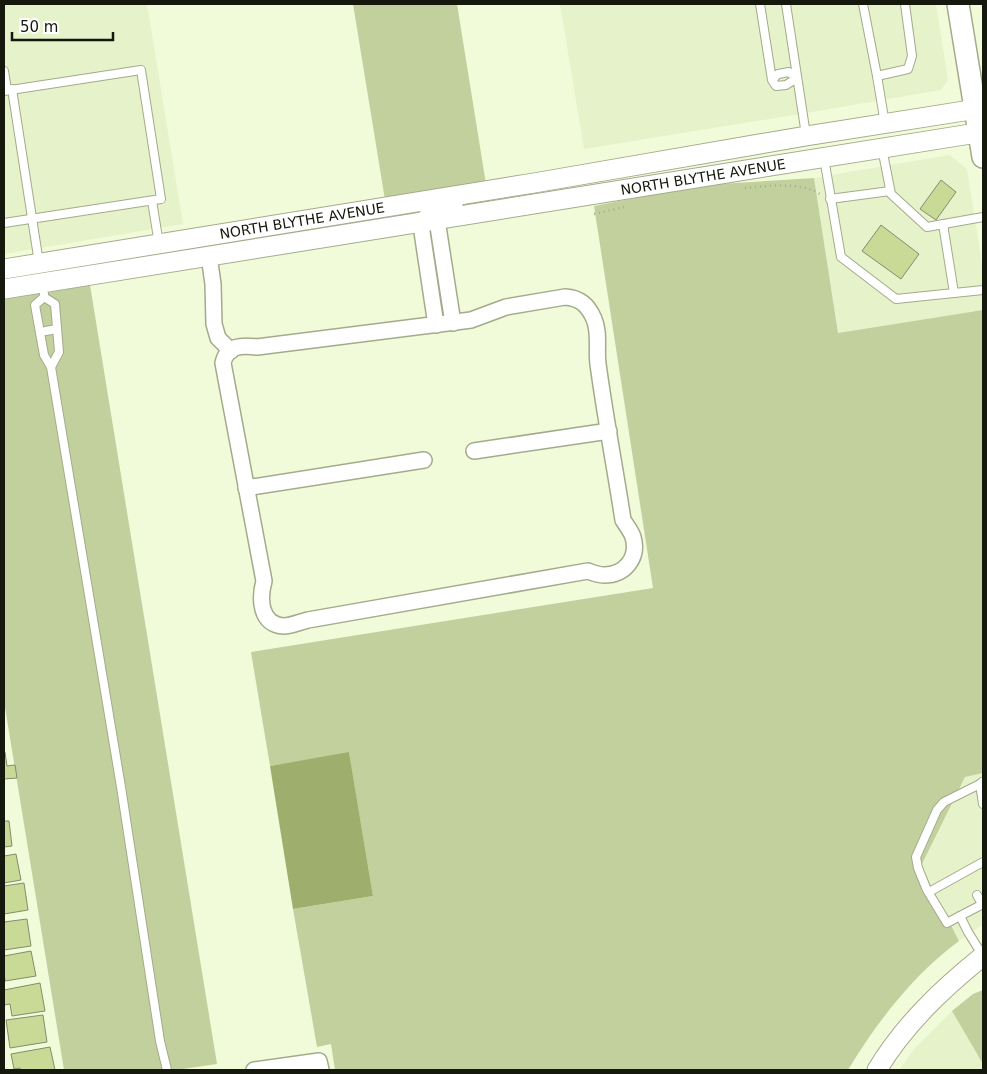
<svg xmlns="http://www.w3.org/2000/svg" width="987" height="1074" viewBox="0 0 987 1074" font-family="'DejaVu Sans',sans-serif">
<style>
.built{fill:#e6f2c9}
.green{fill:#c2d09d}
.water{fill:#9eaf6d}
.building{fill:#c8da96;stroke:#838c6d}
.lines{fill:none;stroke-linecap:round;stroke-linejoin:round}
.service-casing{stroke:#a3ab8c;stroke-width:10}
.minor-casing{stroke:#a3ab8c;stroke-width:18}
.tertiary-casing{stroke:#a3ab8c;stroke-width:21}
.secondary-casing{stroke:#a3ab8c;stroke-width:24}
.path{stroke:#a5ad93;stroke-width:2.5;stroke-dasharray:1 4;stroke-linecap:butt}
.service{stroke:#fff;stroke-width:8}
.minor{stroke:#fff;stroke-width:15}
.tertiary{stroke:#fff;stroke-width:19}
.secondary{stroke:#fff;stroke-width:21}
.labels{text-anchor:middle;stroke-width:4.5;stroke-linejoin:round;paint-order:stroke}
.street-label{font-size:14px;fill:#15180c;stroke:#fff}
</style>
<rect width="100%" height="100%" fill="#f1fbd9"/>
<g class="built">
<path d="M 4,4 L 147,4 L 183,224 L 4,254 Z"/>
<path d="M 560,4 L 936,4 L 948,80 L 941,90 L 794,115 L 584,149 Z"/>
<path d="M 949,155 L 967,169 L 983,271 L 983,310 L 838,333 L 814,178 Z"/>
<path d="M 983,773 L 983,924 L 959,941 L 921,866 L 965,777 Z"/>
<path d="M 952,1011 L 983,1064 L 983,1070 L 899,1070 L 916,1047 Z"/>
</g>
<g class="green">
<path d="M 353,4 L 457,4 L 486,184 L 385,200 Z"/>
<path d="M 814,178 L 838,333 L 983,310 L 983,773 L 965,777 L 921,866 L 959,941 C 915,973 876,1023 848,1070 L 335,1070 L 331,1044 L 317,1047 L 293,909 L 373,896 L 349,753 L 270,766 L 251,652 L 653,588 L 594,206 L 703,185 Z"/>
<path d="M 90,285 L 217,1064 L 176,1070 L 64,1070 L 4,701 L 4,298 Z"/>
<path d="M 983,990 L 983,1064 L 952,1011 L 973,994 Z"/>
</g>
<path class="water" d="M 349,752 L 373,896 L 293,909 L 270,766 Z"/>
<g class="building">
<path d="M 941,180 L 956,192 L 936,220 L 920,209 Z"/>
<path d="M 881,225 L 919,254 L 901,279 L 862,251 Z"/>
<path d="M 4,752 L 5,752 L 7,766 L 15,765 L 17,778 L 4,779 Z"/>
<path d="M 4,821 L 9,821 L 12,846 L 4,847 Z"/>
<path d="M 16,854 L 21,880 L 4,883 L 4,856 Z"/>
<path d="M 24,883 L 28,910 L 4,914 L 4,886 Z"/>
<path d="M 27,919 L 31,946 L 4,950 L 4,922 Z"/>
<path d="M 31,951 L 36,976 L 5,981 L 4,973 L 4,956 Z"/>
<path d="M 40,983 L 45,1011 L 12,1016 L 10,1004 L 4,1005 L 4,990 Z"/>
<path d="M 43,1015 L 47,1042 L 10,1048 L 6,1020 Z"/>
<path d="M 50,1047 L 55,1070 L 21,1070 L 20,1068 L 14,1069 L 11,1054 Z"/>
</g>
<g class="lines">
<g class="service-casing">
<g id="service">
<path d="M 760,4 L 772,80 L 776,86 L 786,85 L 797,78 L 789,72 L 778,74 L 772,80"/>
<path d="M 786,4 L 806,135"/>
<path d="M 863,4 L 877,76 L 908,69 L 912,56 L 905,4"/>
<path d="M 4,71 L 7,90"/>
<path d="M 877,76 L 885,124"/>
<path d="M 12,89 L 39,263"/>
<path d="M 4,91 L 141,70 L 161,199 L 4,223"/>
<path d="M 882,148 L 891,194 L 927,227 L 983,217"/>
<path d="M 824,158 L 841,257 L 896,299 L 983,290"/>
<path d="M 830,199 L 890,191"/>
<path d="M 152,201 L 159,244"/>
<path d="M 943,224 L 954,293"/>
<path d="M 44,294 L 44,297 L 55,304 L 59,352 L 51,367"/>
<path d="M 44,297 L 35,305 L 44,355 L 51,367 L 121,787 L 160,1041 L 167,1070"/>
<path d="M 40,332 L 57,329"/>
<path d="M 982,782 L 980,784 L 983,804"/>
<path d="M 929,892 L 983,862"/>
<path d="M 977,895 L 982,904"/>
<path d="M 960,916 L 947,923 L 927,890 L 918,868 L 916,857 L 937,810 L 944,802 L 980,784"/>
<path d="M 983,956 L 968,932 L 960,916 L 983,904"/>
</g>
</g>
<g class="minor-casing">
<g id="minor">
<path d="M 437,220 L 453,323"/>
<path d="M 209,256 L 213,284 L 214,324 L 218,338 L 231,351"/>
<path d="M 565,297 C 580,298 588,305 594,319 C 600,333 596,349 598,364 C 605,416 615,468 623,520 C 626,525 631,531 633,537 C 639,558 625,575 604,575 C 599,575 593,573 588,571 L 308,620 C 300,622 291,626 284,626 C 260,625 259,599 264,581 L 223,363 C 227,345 242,345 257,347 L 471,320 L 506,307 Z"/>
<path d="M 436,325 L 422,232 C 422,210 436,208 455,205"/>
<path d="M 474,451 L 609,431"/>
<path d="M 246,488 L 424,460"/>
<path d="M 254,1070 L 319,1061 L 321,1070"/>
</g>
</g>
<g class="tertiary-casing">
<g id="tertiary">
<path id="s1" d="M 4,269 L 534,183 L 806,136 L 983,108"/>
<path id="s2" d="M 4,289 L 983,132"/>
<path d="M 877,1070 C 904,1025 942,989 983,956"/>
</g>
</g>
<g class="secondary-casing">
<path id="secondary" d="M 958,4 L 983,157"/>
</g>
<g class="path">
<path d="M 745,188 C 770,186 798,181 820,194"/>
<path d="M 594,214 L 624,207"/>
</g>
<use href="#service" class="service"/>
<use href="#minor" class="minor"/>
<use href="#tertiary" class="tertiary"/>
<use href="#secondary" class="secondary"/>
</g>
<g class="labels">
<g class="street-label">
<text dy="5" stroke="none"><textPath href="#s2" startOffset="708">NORTH BLYTHE AVENUE</textPath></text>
<text dy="5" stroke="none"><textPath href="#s1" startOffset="302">NORTH BLYTHE AVENUE</textPath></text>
</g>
</g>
<rect width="987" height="1074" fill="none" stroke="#15180c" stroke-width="10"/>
<path d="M12 32v8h101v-8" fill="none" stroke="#15180c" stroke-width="2.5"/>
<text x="20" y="32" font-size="15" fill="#15180c" stroke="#ffffff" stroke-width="4" paint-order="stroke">50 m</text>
</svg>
